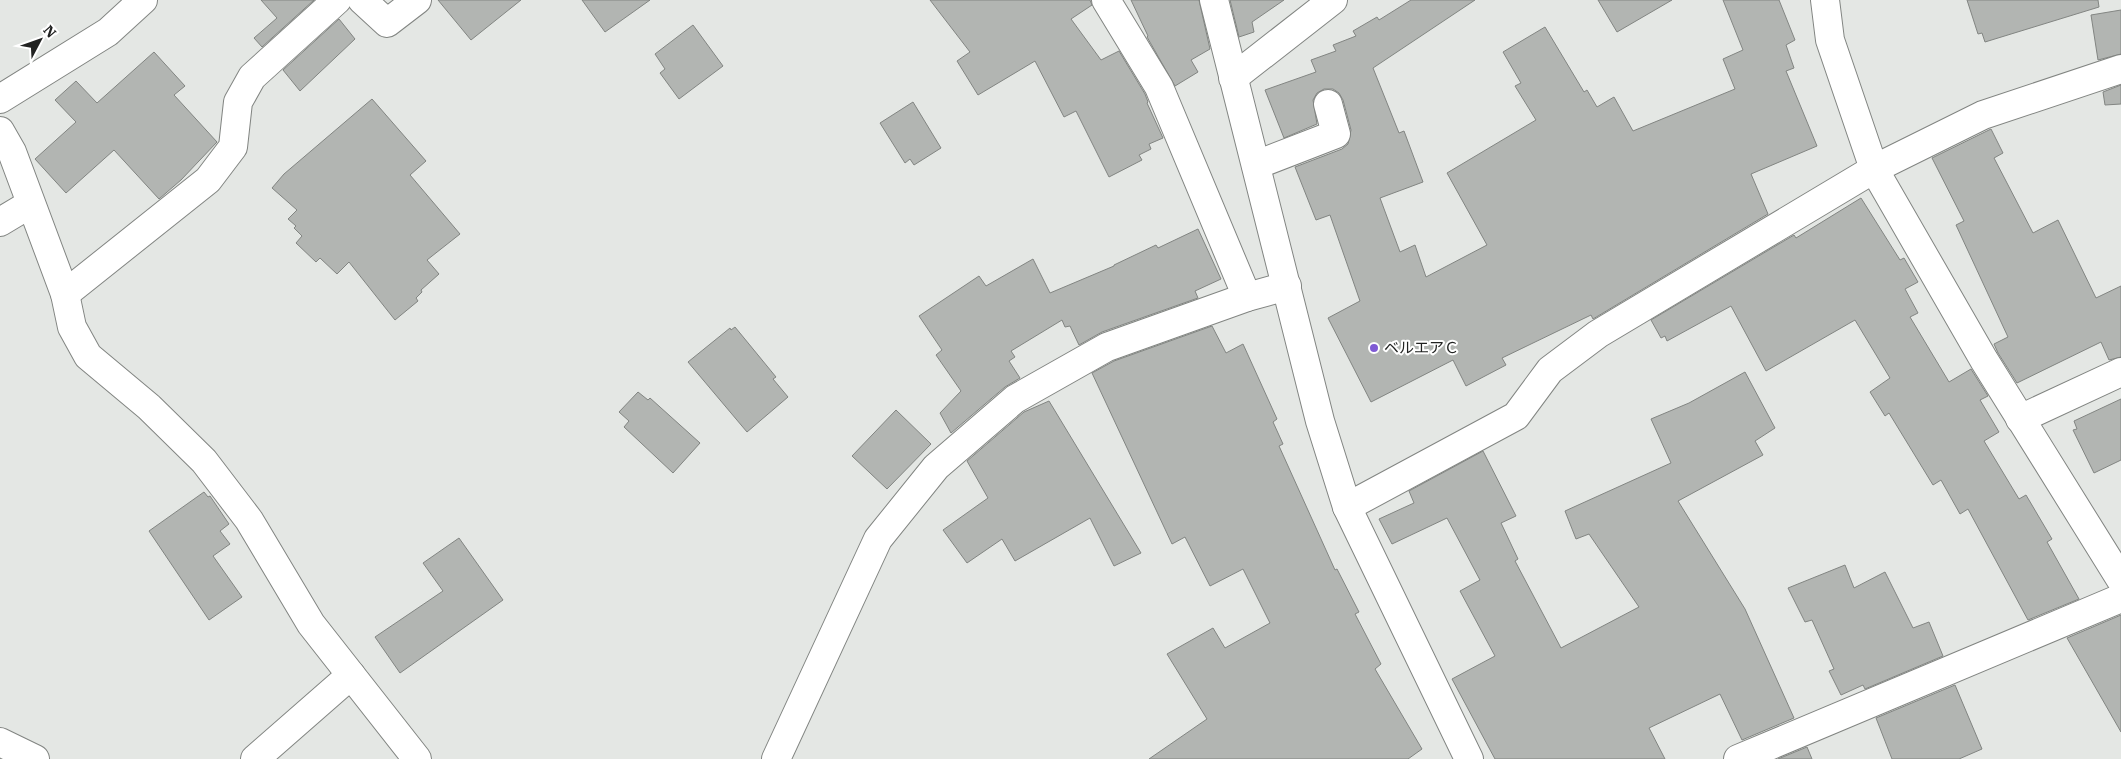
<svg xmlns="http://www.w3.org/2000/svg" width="2121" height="759" viewBox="0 0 2121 759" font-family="'IBM Plex Serif','Noto Sans JP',serif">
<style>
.building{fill:#b2b5b2;stroke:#828582}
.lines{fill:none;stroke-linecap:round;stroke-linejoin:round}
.minor-casing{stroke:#828582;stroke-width:30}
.minor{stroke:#fff;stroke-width:28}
.poi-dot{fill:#7f5ad4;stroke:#fff;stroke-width:2}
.labels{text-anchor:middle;stroke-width:4;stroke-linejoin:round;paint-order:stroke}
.poi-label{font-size:15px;fill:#212221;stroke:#fff;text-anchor:start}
</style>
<rect width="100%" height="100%" fill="#e4e7e4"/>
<g class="building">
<path d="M 261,0 L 314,0 L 262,47 L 254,38 L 277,18 Z"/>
<path d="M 438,0 L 521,0 L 471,40 Z"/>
<path d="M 582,0 L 650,0 L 605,32 Z"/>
<path d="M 930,0 L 1090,0 L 1092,5 L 1071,19 L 1101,60 L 1119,51 L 1145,94 L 1148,102 L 1147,103 L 1163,138 L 1149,144 L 1151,149 L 1139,155 L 1142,160 L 1109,177 L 1076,111 L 1064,117 L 1035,61 L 978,95 L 957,61 L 970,52 Z"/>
<path d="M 1131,0 L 1199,0 L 1210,49 L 1191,60 L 1198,72 L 1175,86 L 1147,37 L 1148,36 Z"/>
<path d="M 1230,0 L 1284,0 L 1252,22 L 1254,32 L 1239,37 Z"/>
<path d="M 1411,0 L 1475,0 L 1373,68 L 1399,133 L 1404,131 L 1423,182 L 1380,198 L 1400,252 L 1415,245 L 1426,277 L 1487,245 L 1447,173 L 1536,120 L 1515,86 L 1521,83 L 1503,52 L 1545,27 L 1584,92 L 1587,90 L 1597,107 L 1614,97 L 1633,131 L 1735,89 L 1723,59 L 1743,50 L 1723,0 L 1779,0 L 1795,40 L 1786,45 L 1794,68 L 1786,71 L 1817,146 L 1751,174 L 1768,214 L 1593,319 L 1591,315 L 1502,358 L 1506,365 L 1466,386 L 1453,360 L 1371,402 L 1328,318 L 1360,301 L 1330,215 L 1316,220 L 1295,167 L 1342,149 L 1348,144 L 1351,130 L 1343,100 L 1339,93 L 1333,89 L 1324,89 L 1317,93 L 1313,100 L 1317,124 L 1284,138 L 1265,90 L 1316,72 L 1311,60 L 1336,51 L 1333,45 L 1356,36 L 1353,31 L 1377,17 L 1379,20 Z"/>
<path d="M 1598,0 L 1672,0 L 1617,32 Z"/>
<path d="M 1967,0 L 2098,0 L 2099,7 L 1985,42 L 1982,33 L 1978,34 Z"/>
<path d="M 2121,10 L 2121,54 L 2098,60 L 2091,15 Z"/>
<path d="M 339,19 L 355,39 L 300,91 L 283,70 Z"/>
<path d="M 693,25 L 723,66 L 679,99 L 660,73 L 665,69 L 655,54 Z"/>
<path d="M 154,52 L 185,86 L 174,95 L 217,142 L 181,180 L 159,199 L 114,150 L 66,193 L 35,159 L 76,122 L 55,100 L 76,81 L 97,103 Z"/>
<path d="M 2121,85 L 2121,104 L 2105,105 L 2103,92 Z"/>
<path d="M 372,99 L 426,161 L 410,175 L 460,234 L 427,260 L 439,274 L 421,290 L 422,292 L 416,298 L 418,301 L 395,320 L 349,262 L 337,274 L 320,258 L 316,262 L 296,243 L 302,236 L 294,228 L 296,226 L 288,219 L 297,210 L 272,188 L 284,174 Z"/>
<path d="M 913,102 L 941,148 L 914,165 L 910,159 L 905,163 L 880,123 Z"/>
<path d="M 1991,129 L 2003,153 L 1994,158 L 2033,233 L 2058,220 L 2096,298 L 2121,286 L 2121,357 L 2109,360 L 2101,342 L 2017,383 L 1998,353 L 1994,344 L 2008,337 L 1956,225 L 1964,221 L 1932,158 Z"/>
<path d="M 1861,198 L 1900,260 L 1904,258 L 1918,282 L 1905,289 L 1918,313 L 1910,317 L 1949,382 L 1971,369 L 1988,396 L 1980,400 L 1999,432 L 1984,441 L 2019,499 L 2026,495 L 2052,539 L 2047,542 L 2079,599 L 2028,620 L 1968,509 L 1960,514 L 1941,480 L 1933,485 L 1889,413 L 1885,416 L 1870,392 L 1890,378 L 1855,320 L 1766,371 L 1731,306 L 1667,341 L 1665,336 L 1661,338 L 1651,320 L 1794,235 L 1796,238 Z"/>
<path d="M 1198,229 L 1221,279 L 1195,291 L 1198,298 L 1102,332 L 1079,345 L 1070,326 L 1065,327 L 1062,320 L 1011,351 L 1015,357 L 1009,361 L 1020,378 L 1005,387 L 951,433 L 940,413 L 961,391 L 936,355 L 942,350 L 919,316 L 979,276 L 986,286 L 1033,259 L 1050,293 L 1114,266 L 1114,265 L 1156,245 L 1158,248 Z"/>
<path d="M 1212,326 L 1226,353 L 1243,344 L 1277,419 L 1273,422 L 1283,444 L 1279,446 L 1335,570 L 1337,569 L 1359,612 L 1355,614 L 1381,664 L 1375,669 L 1422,749 L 1408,759 L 1149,759 L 1207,719 L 1167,654 L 1213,628 L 1225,648 L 1270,623 L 1243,569 L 1210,586 L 1185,537 L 1172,544 L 1092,373 L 1114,361 Z"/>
<path d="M 735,327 L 776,377 L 773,379 L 788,397 L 747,432 L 688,362 L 730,328 L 731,330 Z"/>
<path d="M 1745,372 L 1775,428 L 1755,441 L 1763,455 L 1678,501 L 1745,609 L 1794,718 L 1742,740 L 1720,694 L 1649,728 L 1665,759 L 1495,759 L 1452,679 L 1495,656 L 1460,591 L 1480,580 L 1447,518 L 1392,544 L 1379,519 L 1414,503 L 1409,491 L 1483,451 L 1516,516 L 1501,523 L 1518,559 L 1515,561 L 1561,648 L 1639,607 L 1589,534 L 1576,539 L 1565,511 L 1671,463 L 1651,419 L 1689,403 Z"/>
<path d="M 638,392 L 648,400 L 650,398 L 700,443 L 673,473 L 624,427 L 629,421 L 619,412 Z"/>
<path d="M 2121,399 L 2121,460 L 2094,473 L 2073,430 L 2077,429 L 2074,421 Z"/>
<path d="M 1049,401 L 1141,553 L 1114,566 L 1090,518 L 1015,561 L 1002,539 L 967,563 L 943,530 L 988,498 L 967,461 L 1024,412 Z"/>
<path d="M 896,410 L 931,444 L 887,489 L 852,456 Z"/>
<path d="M 204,492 L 208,497 L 210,496 L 229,524 L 220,531 L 230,544 L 213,556 L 242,597 L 209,620 L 149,531 Z"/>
<path d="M 459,538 L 503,600 L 400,673 L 375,637 L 443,591 L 423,563 Z"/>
<path d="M 1845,565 L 1854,588 L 1885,572 L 1913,628 L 1929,622 L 1943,656 L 1865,689 L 1863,685 L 1841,695 L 1829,671 L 1834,669 L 1812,620 L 1805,622 L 1788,588 Z"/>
<path d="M 2121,615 L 2121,732 L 2067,638 Z"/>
<path d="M 1955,685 L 1982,749 L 1959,759 L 1892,759 L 1876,718 Z"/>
<path d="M 1807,747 L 1812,759 L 1778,759 Z"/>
</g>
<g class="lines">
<g class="minor-casing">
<g id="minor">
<path d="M 362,0 L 387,23 L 417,0"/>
<path d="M 1106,0 L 1159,87 L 1247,297"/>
<path d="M 1214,0 L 1320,421 L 1347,507 L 1469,759"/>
<path d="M 1825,0 L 1830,40 L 1874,169 L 1984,360 L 2121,580"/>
<path d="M 1233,78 L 1333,0"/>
<path d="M 0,99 L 108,32 L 143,0"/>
<path d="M 0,131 L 12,152 L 65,294 L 72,327 L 88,356 L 149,407 L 204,461 L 249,520 L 311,624 L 417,759"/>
<path d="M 1256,165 L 1336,134 L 1328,104"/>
<path d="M 0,222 L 30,204"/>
<path d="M 65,294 L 208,180 L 233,147 L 238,102 L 252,77 L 337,0"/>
<path d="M 2020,419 L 2121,372"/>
<path d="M 1347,507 L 1516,416 L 1550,370 L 1598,334 L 1874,169 L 1983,115 L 2121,69"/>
<path d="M 0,742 L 35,759"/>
<path d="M 255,759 L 351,675"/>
<path d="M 776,759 L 878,539 L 936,467 L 1015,399 L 1107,347 L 1247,297 L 1287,286"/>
<path d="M 1738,759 L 2121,598"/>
</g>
</g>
<use href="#minor" class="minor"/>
</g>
<circle class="poi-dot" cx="1374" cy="348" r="5"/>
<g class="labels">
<g class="poi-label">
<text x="1384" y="353">ベルエアＣ</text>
</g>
</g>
<g transform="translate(40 40) rotate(49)" stroke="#ffffff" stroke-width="4" paint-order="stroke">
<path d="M0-4L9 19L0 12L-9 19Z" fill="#212221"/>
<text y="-8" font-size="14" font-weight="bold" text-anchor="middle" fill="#212221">N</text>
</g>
</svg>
